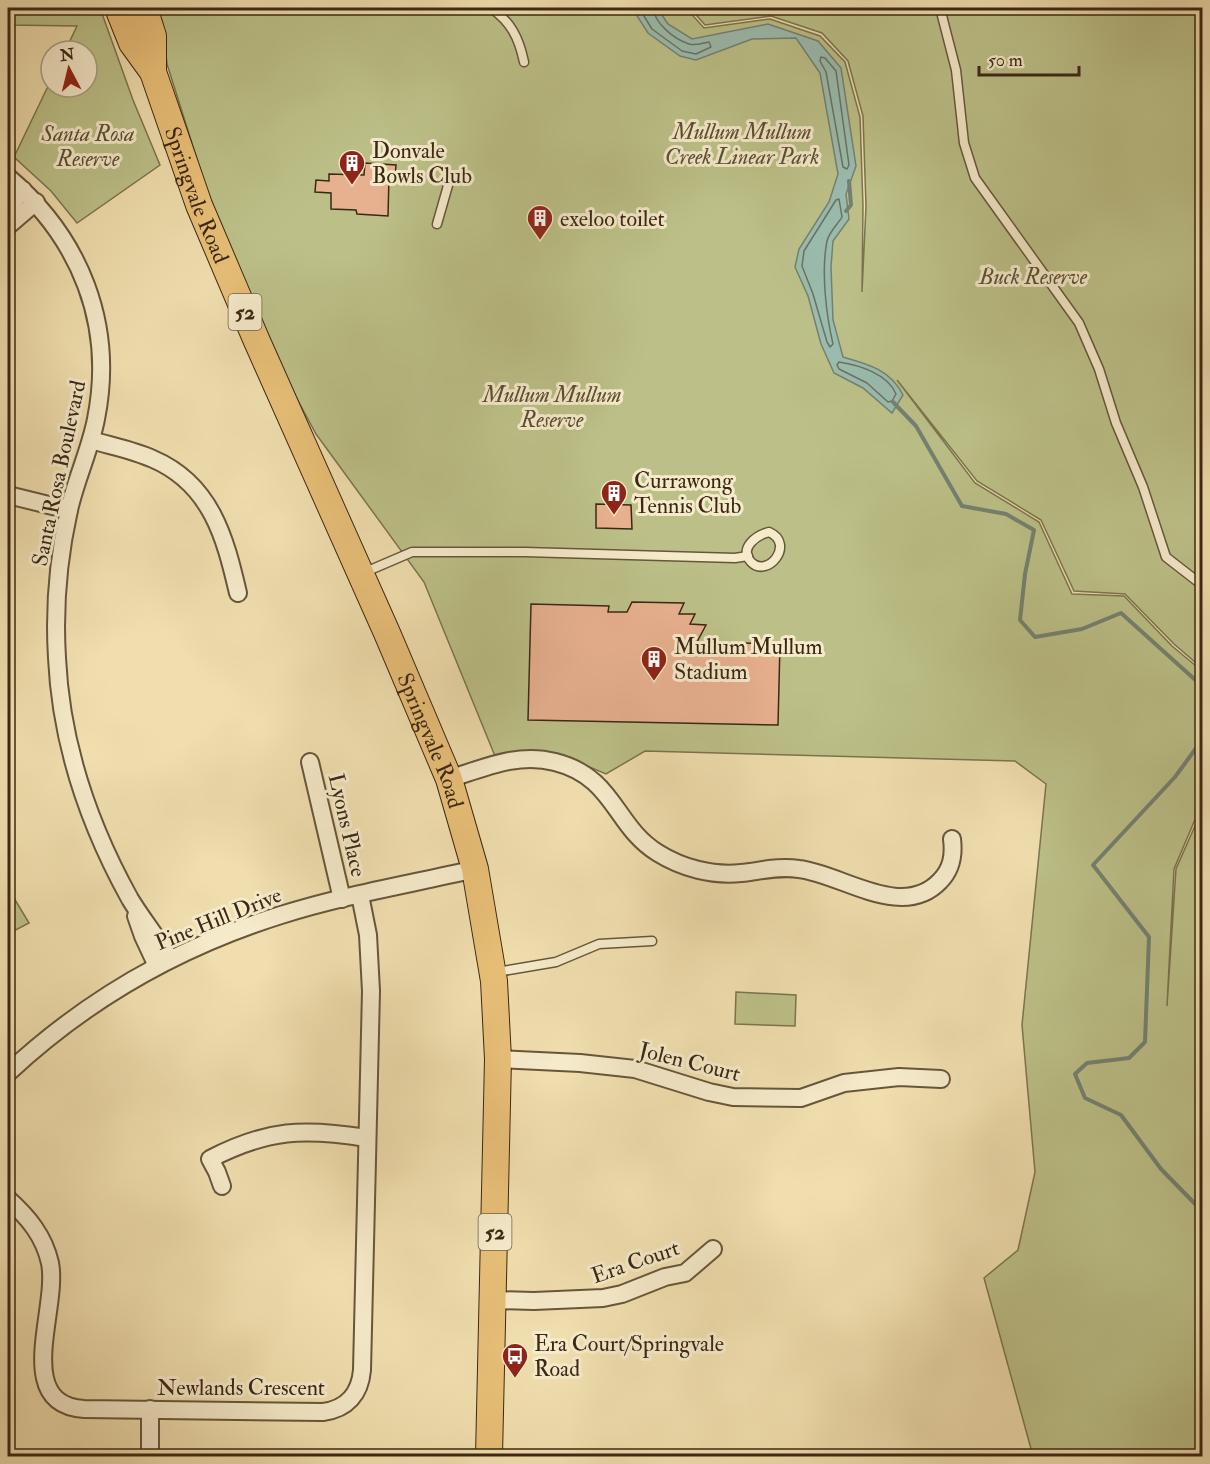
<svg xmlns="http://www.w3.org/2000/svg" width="1210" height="1464" viewBox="0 0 1210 1464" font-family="'IM FELL Double Pica',serif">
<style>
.green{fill:#bcc088;stroke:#7b744e;stroke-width:1.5}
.water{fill:#9abcaf;stroke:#748171;stroke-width:1.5}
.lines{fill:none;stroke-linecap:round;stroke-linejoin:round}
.shore{stroke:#6a7262;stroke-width:1.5}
.stream{stroke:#748171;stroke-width:4}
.building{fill:#e7b08f;stroke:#3a2815;stroke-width:1.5}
.lane-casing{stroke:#68563b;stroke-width:11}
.street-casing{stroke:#68563b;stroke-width:20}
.primary-casing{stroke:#3a2815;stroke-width:28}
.lane{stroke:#f5eaca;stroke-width:8}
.street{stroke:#f5eaca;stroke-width:16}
.primary{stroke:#e8bf77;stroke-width:26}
.labels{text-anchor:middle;stroke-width:6;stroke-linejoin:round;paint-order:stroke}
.shield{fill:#f5eaca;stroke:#72624b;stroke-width:1.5}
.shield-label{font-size:21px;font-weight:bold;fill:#3a2815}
.park-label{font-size:22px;font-style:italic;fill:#5a4e32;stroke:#f5eaca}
.poi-label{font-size:22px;fill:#3a2815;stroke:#f5eaca;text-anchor:start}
.street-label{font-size:22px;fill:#3a2815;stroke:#f5eaca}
</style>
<rect width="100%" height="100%" fill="#f0deae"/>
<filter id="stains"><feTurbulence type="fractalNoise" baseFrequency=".00333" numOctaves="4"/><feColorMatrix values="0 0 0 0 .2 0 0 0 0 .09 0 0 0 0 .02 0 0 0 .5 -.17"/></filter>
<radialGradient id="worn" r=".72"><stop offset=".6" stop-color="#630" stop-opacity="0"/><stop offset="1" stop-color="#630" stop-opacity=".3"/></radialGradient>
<g class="green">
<path d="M 8,8 L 100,8 L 133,100 L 160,165 L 77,223 L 51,191 L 14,157 L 51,80 L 51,87 L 87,87 L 87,51 L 65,51 L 77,26 L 8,25 Z"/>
<path d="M 157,8 L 686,8 L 704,28 L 770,19 L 820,36 L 845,62 L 860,117 L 863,206 L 862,292 L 866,206 L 863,116 L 848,61 L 822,33 L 771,16 L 705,25 L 690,8 L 1202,8 L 1202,668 L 1174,644 L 1125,594 L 1074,591 L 1041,520 L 977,481 L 897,380 L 975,483 L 1039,522 L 1072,594 L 1124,596 L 1172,646 L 1202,671 L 1202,803 L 1174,869 L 1167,1006 L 1176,869 L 1202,810 L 1202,1456 L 1033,1456 L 984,1278 L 1018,1250 L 1035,1172 L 1022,1025 L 1046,784 L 1015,761 L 645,751 L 606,774 L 566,757 L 497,761 L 424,582 L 316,434 L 273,354 L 208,194 L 167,64 L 163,24 Z"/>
<path d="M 8,888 L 29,923 L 8,934 Z"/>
<path d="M 736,992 L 796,995 L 795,1026 L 735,1024 Z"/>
</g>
<path class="water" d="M 632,8 L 657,8 L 668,24 L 692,39 L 768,24 L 818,41 L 841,68 L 856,166 L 846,194 L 849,219 L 833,241 L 831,267 L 833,320 L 843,357 C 868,364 891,370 903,395 L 892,413 L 863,388 L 834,373 L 821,344 L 808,296 L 795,267 L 799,249 L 829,202 L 838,174 L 820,73 L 796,38 L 752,39 L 696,60 L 680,56 L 648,33 Z"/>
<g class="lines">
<g class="shore">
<path d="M 639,8 L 652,29 L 682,51 L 696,54 L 711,47 L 709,42 C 703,43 695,46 689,44 C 674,39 655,24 653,8"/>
<path d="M 821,57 L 825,58 L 836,71 L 849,165 L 847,169 L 843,167 L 826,72 L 820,61 Z"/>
<path d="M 839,199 L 842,217 C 838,224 829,232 827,241 C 821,271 826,314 833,344 L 830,347 L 827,342 L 813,294 L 802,266 L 804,251 L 836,200 Z"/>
<path d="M 839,362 C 859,365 888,374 896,394 L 892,401 L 888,402 L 867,383 L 839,369 L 837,365 Z"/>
</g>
<g class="stream">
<path d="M 846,211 L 851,205 L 849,181"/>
<path d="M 893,402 L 916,426 L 962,506 L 1006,514 L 1034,530 L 1025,574 L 1020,620 L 1035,637 L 1082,629 L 1121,613 L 1202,686"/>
<path d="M 1202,740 L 1175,777 L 1093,865 L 1149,937 L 1145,1042 L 1129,1058 L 1087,1063 L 1075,1074 L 1085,1098 L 1121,1115 L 1161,1169 L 1202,1211"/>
</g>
</g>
<g class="building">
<path d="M 365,163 L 396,165 L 395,177 L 389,177 L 388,216 L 357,214 L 356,210 L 331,209 L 331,193 L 315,192 L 316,180 L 329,181 L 329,174 L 364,175 Z"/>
<path d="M 596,504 L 631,505 L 632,529 L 596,528 Z"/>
<path d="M 632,602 L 684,603 L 679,614 L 695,614 L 690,624 L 706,625 L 697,642 L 780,644 L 778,725 L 528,720 L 531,604 L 609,606 L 608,612 L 627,612 Z"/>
</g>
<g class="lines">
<g class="lane-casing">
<g id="lane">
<path d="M 491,8 C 511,22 519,38 524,62"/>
<path d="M 940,8 L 956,70 L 964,143 L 975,178 L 1079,323 L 1099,369 L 1116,423 L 1143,487 L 1166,557 L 1202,585"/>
<path d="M 437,224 L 449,182"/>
<path d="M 769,532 C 796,544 767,579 751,562 C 738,548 757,535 769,532 Z"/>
<path d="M 363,573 L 412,552 L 525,552 L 735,558 L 748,556"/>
<path d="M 497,972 L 556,962 L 599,944 L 652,941"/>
</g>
</g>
<g class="street-casing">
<g id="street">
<path d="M 8,177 C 80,238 115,324 96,419 C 90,450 76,479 69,510 C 58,559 54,609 57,658 C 61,743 89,825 130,899 C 142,919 158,938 170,959"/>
<path d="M 8,208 L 23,190"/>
<path d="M 8,226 L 36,202"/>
<path d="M 91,440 C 111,446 133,450 153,459 C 211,484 225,537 238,593"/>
<path d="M 8,495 L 69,510"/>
<path d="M 310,762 L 342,899"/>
<path d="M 449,779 C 484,768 518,752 555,762 C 615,777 614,826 658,853 C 682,868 712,876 741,873 C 761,871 778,866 799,869 C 842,874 902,921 940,881 C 952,869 954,855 952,839"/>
<path d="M 136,916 L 143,936 L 157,966"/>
<path d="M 498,1059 L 580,1063 L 635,1069 L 709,1092 L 733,1097 L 801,1098 L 844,1083 L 899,1077 L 941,1079"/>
<path d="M 8,1073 C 86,1000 179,947 281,915 C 344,895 411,884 475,869"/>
<path d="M 222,1186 L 217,1172 L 210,1159 C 268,1129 304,1128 367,1138"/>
<path d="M 8,1199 C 28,1217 44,1236 50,1263 C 59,1309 12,1404 84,1409 L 323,1412 C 347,1409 360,1394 362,1370 L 371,991 L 368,935 L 360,895"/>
<path d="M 494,1300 L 534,1301 L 603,1298 L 622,1294 L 665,1277 L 685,1273 L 713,1249"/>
<path d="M 150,1456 L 150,1409"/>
</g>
</g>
<g class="primary-casing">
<g id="primary">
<path id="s1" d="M 118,8 L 132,43 L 153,72 L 199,205 L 256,339 L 387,633 L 449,779 L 475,869 L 494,981 L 498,1059 L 489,1456"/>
<path d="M 144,8 L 153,36 L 153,72"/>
</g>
</g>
<use href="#lane" class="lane"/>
<use href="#street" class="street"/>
<use href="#primary" class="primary"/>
</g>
<defs>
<g id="building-pin" transform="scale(1.35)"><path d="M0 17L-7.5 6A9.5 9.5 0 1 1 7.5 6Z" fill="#8f2418" stroke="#f5eaca"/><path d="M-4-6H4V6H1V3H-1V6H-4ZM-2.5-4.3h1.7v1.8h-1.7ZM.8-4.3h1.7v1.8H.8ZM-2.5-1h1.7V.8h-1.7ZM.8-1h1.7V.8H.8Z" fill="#fff"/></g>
<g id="bus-pin" transform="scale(1.35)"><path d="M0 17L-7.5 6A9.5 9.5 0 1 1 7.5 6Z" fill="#8f2418" stroke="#f5eaca"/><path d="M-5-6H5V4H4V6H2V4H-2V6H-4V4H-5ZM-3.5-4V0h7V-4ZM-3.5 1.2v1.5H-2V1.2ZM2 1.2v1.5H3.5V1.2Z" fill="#fff"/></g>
</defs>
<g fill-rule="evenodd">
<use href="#building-pin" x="352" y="163"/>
<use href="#building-pin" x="540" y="218"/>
<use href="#building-pin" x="614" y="493"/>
<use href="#building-pin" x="654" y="659"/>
<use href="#bus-pin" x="515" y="1356"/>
</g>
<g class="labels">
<g class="shield">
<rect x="228.5" y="294" width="33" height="36" rx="4.5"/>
<rect x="478.5" y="1214" width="33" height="36" rx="4.5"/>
</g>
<g class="shield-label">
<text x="245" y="319">52</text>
<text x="495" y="1239">52</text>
</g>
<g class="park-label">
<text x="742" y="139">Mullum Mullum<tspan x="742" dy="25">Creek Linear Park</tspan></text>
<text x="88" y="141">Santa Rosa<tspan x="88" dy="25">Reserve</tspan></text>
<text x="1033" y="284">Buck Reserve</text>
<text x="552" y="402">Mullum Mullum<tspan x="552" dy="25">Reserve</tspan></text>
</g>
<g class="poi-label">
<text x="372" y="158">Donvale<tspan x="372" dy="25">Bowls Club</tspan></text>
<text x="560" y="226">exeloo toilet</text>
<text x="634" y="488">Currawong<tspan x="634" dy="25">Tennis Club</tspan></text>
<text x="674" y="654">Mullum Mullum<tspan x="674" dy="25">Stadium</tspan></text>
<text x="534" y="1351">Era Court/Springvale<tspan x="534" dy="25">Road</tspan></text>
</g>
<g class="street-label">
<text dy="8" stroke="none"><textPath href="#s1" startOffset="204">Springvale Road</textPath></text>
<text transform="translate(58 473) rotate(-78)" y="8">Santa Rosa Boulevard</text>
<text dy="8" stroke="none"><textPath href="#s1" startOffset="798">Springvale Road</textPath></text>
<text transform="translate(348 825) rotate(77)" y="8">Lyons Place</text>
<text transform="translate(218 918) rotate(-22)" y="8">Pine Hill Drive</text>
<text transform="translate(690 1061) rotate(14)" y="8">Jolen Court</text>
<text transform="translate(635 1261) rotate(-19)" y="8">Era Court</text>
<text x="241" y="1395">Newlands Crescent</text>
</g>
</g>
<rect width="1210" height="1464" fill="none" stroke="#f0deae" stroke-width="30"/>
<rect x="9" y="9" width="1192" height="1446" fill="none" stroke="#3a2815" stroke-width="3"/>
<rect x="15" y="15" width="1180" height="1434" fill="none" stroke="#3a2815" stroke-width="1.5"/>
<g transform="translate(69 69) rotate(353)"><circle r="28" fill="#f5eaca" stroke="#aa9c82" stroke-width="1.5"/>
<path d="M0-4.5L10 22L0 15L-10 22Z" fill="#8f2418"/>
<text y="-9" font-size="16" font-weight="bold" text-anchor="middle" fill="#3a2815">N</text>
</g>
<path d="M979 66v9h100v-9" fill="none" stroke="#3a2815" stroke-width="3"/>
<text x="988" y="66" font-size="18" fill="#3a2815" stroke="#f5eaca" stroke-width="4.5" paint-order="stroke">50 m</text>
<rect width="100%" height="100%" filter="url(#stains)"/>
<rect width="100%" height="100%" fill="url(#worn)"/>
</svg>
